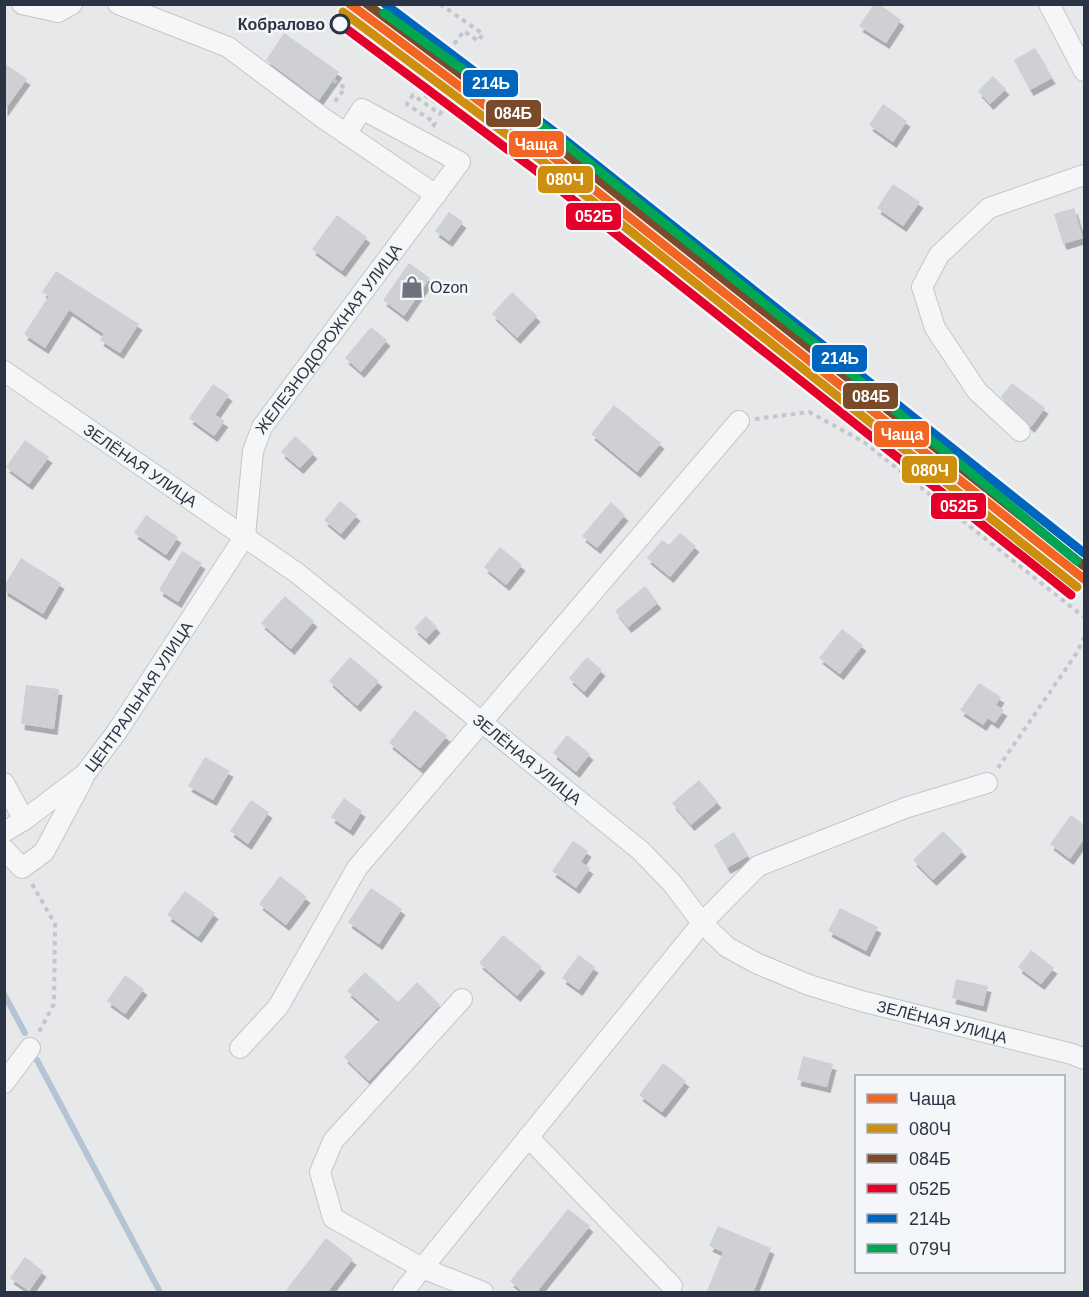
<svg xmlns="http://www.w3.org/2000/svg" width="1089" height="1297" viewBox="0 0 1089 1297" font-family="Arial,sans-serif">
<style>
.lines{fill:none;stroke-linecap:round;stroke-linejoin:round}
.stream{stroke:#b4c4d5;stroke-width:6}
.building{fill:#ced0d3;filter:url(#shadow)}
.minor-casing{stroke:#c4c6c8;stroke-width:22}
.path{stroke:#c5c6ca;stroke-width:4;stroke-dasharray:4.5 4.5;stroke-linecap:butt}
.minor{stroke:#f5f6f7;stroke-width:20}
.rail-1-casing{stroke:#f4f6f9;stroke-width:14}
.rail-2-casing{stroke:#f4f6f9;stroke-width:14}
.rail-3-casing{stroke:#f4f6f9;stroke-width:14}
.rail-4-casing{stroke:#f4f6f9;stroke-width:14}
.rail-5-casing{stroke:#f4f6f9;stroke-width:14}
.rail-6-casing{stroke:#f4f6f9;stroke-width:14}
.rail-1{stroke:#f26522;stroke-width:9}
.rail-2{stroke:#ce8f0e;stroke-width:9}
.rail-3{stroke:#7a4b2a;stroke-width:9}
.rail-4{stroke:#e4002b;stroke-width:9}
.rail-5{stroke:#0065bd;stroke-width:9}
.rail-6{stroke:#00a651;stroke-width:9}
.stop-dot{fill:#f4f6f9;stroke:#2b3445;stroke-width:3}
.labels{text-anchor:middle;stroke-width:5;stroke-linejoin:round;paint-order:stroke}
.stop-label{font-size:16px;font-weight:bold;fill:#2b3445;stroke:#f4f6f9;text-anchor:end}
.poi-label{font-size:16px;fill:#2b3445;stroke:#f4f6f9;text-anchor:start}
.street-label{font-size:16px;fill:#2b3445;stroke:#f4f6f9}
.line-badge{stroke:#f4f6f9;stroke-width:2}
.badge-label{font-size:16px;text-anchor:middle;font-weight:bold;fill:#fff}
</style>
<defs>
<filter id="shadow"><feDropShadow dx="3.5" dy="6" stdDeviation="0" flood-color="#0004"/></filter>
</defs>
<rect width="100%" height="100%" fill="#e6e8ea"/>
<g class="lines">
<g class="stream">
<path d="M 4,994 L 25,1033"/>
<path d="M 37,1060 L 160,1292"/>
</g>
</g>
<g class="building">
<path d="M 874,4 L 879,4 L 901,20 L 886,43 L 859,26 Z"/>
<path d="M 284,33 L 339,72 L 319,100 L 266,60 Z"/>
<path d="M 1035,48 L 1052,78 L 1030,90 L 1014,60 Z"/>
<path d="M 4,63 L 27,79 L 4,111 Z"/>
<path d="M 993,76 L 1006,89 L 990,104 L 978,91 Z"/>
<path d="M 883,104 L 907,121 L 893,142 L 869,125 Z"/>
<path d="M 893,184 L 920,202 L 903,226 L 877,208 Z"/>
<path d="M 1074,208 L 1083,238 L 1063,244 L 1054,214 Z"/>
<path d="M 449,212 L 463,222 L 449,241 L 435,231 Z"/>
<path d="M 337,215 L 367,237 L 342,271 L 312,249 Z"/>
<path d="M 409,263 L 430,278 L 404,316 L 383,300 Z"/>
<path d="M 56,271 L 139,324 L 120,353 L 100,340 L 104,334 L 69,310 L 45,348 L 24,334 L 49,296 L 42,292 Z"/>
<path d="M 512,292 L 537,316 L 517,338 L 492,314 Z"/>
<path d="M 371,327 L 387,340 L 361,372 L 345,358 Z"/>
<path d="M 1012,383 L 1045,408 L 1031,427 L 1001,397 Z"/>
<path d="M 213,384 L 229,395 L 215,415 L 225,421 L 214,436 L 189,418 Z"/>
<path d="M 614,405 L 661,443 L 637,472 L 591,434 Z"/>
<path d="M 295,436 L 314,453 L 300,468 L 281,452 Z"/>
<path d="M 25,440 L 49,457 L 29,484 L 6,467 Z"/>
<path d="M 340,501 L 357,515 L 341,534 L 324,520 Z"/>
<path d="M 611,502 L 625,515 L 597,548 L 582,536 Z"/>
<path d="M 146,515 L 178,537 L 166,555 L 134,533 Z"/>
<path d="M 680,533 L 696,546 L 670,577 L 647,558 L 662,540 L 669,545 Z"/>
<path d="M 500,547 L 522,565 L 506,585 L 484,567 Z"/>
<path d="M 182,551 L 202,563 L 178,602 L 159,590 Z"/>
<path d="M 21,558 L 61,583 L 43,614 L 4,590 L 4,586 Z"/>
<path d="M 645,586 L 658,603 L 628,627 L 615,611 Z"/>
<path d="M 285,596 L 314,621 L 291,649 L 261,623 Z"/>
<path d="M 426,616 L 437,627 L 426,639 L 414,628 Z"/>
<path d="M 842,629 L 863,645 L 840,674 L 819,658 Z"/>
<path d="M 350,657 L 379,681 L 357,706 L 329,681 Z"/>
<path d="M 587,657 L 602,670 L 584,692 L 569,678 Z"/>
<path d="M 979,683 L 1001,697 L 996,705 L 1004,710 L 995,723 L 988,718 L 983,725 L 960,710 Z"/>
<path d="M 26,685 L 59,689 L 54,729 L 21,724 Z"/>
<path d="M 415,710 L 447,736 L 420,768 L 389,743 Z"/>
<path d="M 567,735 L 590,754 L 576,772 L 553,753 Z"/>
<path d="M 205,757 L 230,771 L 213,800 L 188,786 Z"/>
<path d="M 699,780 L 718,802 L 691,825 L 672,803 Z"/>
<path d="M 344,798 L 362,811 L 350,830 L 331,817 Z"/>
<path d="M 251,800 L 269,812 L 248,844 L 230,831 Z"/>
<path d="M 1071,815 L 1084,825 L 1084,839 L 1070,859 L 1050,844 Z"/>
<path d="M 943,831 L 963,851 L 933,880 L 913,860 Z"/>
<path d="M 734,832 L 748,856 L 727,868 L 714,845 Z"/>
<path d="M 573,841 L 588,851 L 581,862 L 590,868 L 576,888 L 552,871 Z"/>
<path d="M 280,876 L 307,897 L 286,925 L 259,904 Z"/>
<path d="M 371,888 L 402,909 L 379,944 L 348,922 Z"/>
<path d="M 185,891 L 215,913 L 198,937 L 167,915 Z"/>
<path d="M 840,908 L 878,927 L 866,951 L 828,931 Z"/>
<path d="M 503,935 L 542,967 L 517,996 L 479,963 Z"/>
<path d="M 1031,950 L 1054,968 L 1041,984 L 1018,967 Z"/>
<path d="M 579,955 L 595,967 L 579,990 L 562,978 Z"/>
<path d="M 365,972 L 398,1002 L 417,982 L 440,1005 L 369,1081 L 344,1057 L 380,1020 L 347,991 Z"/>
<path d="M 125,975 L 144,989 L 125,1014 L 107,1001 Z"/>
<path d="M 956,979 L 988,986 L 983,1006 L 952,998 Z"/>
<path d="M 803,1056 L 833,1064 L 827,1087 L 797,1080 Z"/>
<path d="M 663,1063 L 686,1081 L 662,1112 L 639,1095 Z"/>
<path d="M 568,1209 L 590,1226 L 536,1293 L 524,1293 L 510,1281 Z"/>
<path d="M 718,1226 L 771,1248 L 753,1293 L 706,1293 L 723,1252 L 709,1246 Z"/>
<path d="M 326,1238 L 353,1259 L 327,1293 L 284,1293 Z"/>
<path d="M 25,1257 L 43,1271 L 29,1291 L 10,1278 Z"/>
</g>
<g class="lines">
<g class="minor-casing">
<g id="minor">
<path d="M 22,4 L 58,12 L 72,4"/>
<path d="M 118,4 L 228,47 L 323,118 L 436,195"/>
<path d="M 1049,4 L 1084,71"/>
<path id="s1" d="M 4,371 L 297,573 L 640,850 L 672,883 L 702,923 L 727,947 L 756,963 L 809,985 L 861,1001 L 1072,1054 L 1084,1059"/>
<path d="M 1020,431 L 977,391 L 935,328 L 922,287 L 939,255 L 989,208 L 1084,175"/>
<path d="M 4,783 L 24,820"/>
<path id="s2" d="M 4,832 L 24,820 L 85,774 L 116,733 L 245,536 L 253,451 L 262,427 L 460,162 L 362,109 L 346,134"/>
<path d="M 4,849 L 22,868 L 44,852 L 83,779"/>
<path d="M 462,999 L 333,1141 L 320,1172 L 333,1218 L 422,1268 L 483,1292"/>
<path d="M 240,1048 L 278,1007 L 357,868 L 739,421"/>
<path d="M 4,1083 L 30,1048"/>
<path d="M 528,1137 L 672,1286"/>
<path d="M 403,1292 L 702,923 L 758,866 L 905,808 L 987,783"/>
</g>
</g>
<g class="path">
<path d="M 440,4 L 483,34 L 478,41 L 464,31 L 451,48 L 452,63 L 557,140 L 1084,564"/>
<path d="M 333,80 L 345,88 L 333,104"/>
<path d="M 433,127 L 435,123 L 407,104 L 413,95 L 440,114 L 444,108 L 426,96 L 452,63"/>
<path d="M 755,419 L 809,412 L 864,442 L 1084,617"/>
<path d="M 1063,600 L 1084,576"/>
<path d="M 998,768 L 1076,654 L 1084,638"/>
<path d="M 32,884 L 55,924 L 54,1004 L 39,1032"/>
</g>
<use href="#minor" class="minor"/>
<g class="rail-1-casing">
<path id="rail-1" d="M 350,4 L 547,152 L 1084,579"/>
</g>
<g class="rail-2-casing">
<path id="rail-2" d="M 343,12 L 541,160 L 1077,587"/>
</g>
<g class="rail-3-casing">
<path id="rail-3" d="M 367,4 L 554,144 L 1084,566"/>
</g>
<g class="rail-4-casing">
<path id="rail-4" d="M 336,21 L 534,169 L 1071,595"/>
</g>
<g class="rail-5-casing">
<path id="rail-5" d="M 385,4 L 560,136 L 1084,553"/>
</g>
<g class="rail-6-casing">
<path id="rail-6" d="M 384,13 L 558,138 L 825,352 L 1077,561"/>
</g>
<use href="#rail-1" class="rail-1"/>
<use href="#rail-2" class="rail-2"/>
<use href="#rail-3" class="rail-3"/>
<use href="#rail-4" class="rail-4"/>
<use href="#rail-5" class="rail-5"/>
<use href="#rail-6" class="rail-6"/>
</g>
<defs>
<g id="shop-bare" transform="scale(1.8)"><path d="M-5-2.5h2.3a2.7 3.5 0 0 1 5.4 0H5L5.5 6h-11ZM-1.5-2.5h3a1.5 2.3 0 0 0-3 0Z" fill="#6c737f" stroke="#f4f6f9" stroke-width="2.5" paint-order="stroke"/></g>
</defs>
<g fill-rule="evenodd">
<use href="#shop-bare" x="412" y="287"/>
</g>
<circle class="stop-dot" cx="340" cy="24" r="9"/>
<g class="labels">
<g class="stop-label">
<text x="325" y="30">Кобралово</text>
</g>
<g class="poi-label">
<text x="430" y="293">Ozon</text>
</g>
<g class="street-label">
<text dy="6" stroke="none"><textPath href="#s2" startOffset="608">ЖЕЛЕЗНОДОРОЖНАЯ УЛИЦА</textPath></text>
<text dy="6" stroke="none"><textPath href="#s1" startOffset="166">ЗЕЛЁНАЯ УЛИЦА</textPath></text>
<text dy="6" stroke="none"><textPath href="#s2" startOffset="194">ЦЕНТРАЛЬНАЯ УЛИЦА</textPath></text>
<text dy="6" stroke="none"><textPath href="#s1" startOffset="652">ЗЕЛЁНАЯ УЛИЦА</textPath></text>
<text dy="6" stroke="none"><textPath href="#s1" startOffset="1156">ЗЕЛЁНАЯ УЛИЦА</textPath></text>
</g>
</g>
<g class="line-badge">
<rect x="462" y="69" width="57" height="29" rx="6" fill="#0065bd"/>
<rect x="485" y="99" width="57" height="29" rx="6" fill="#7a4b2a"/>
<rect x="508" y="130" width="57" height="28" rx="6" fill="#f26522"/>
<rect x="537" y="165" width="57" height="29" rx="6" fill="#ce8f0e"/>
<rect x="565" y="202" width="57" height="29" rx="6" fill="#e4002b"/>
<rect x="811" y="344" width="57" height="29" rx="6" fill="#0065bd"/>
<rect x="842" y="382" width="57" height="28" rx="6" fill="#7a4b2a"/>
<rect x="873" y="420" width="57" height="28" rx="6" fill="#f26522"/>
<rect x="901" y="455" width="57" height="29" rx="6" fill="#ce8f0e"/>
<rect x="930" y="492" width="57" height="28" rx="6" fill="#e4002b"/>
</g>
<g class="badge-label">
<text x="491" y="89">214Ь</text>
<text x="513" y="119">084Б</text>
<text x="536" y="150">Чаща</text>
<text x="565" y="185">080Ч</text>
<text x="594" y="222">052Б</text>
<text x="840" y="364">214Ь</text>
<text x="871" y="402">084Б</text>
<text x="902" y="440">Чаща</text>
<text x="930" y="476">080Ч</text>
<text x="959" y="512">052Б</text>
</g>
<rect width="1089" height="1297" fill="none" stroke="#2b3445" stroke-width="12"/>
<rect x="855" y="1075" width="210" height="198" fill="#f4f6f9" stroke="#a4a8b1" stroke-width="1.5"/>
<rect x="867" y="1094" width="30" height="9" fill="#f26522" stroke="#a4a8b1" stroke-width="1.5"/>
<text x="909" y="1105" font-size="18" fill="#2b3445">Чаща</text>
<rect x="867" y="1124" width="30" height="9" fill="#ce8f0e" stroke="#a4a8b1" stroke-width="1.5"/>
<text x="909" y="1135" font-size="18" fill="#2b3445">080Ч</text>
<rect x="867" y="1154" width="30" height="9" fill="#7a4b2a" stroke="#a4a8b1" stroke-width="1.5"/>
<text x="909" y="1165" font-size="18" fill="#2b3445">084Б</text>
<rect x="867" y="1184" width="30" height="9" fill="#e4002b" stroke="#a4a8b1" stroke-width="1.5"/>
<text x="909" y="1195" font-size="18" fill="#2b3445">052Б</text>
<rect x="867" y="1214" width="30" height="9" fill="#0065bd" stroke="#a4a8b1" stroke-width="1.5"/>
<text x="909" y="1225" font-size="18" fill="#2b3445">214Ь</text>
<rect x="867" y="1244" width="30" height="9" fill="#00a651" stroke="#a4a8b1" stroke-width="1.5"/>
<text x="909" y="1255" font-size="18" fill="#2b3445">079Ч</text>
</svg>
